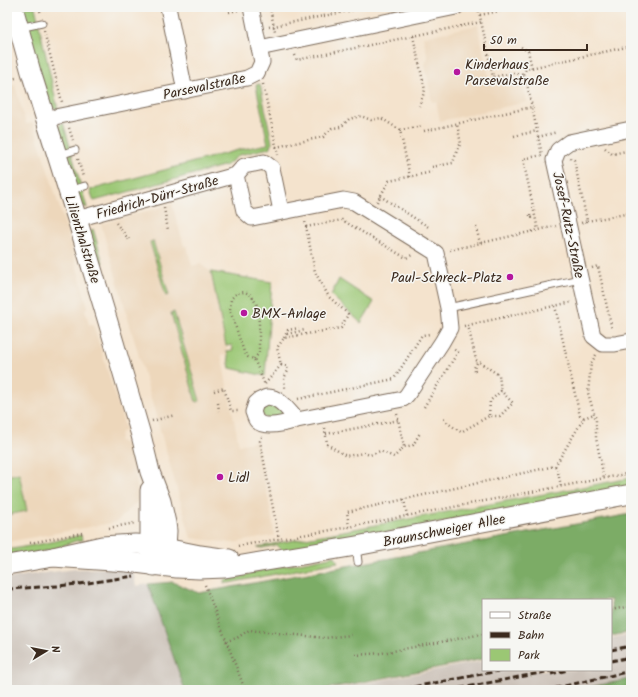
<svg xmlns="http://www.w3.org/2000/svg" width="638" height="697" viewBox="0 0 638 697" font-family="Kalam,sans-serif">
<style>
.built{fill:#edd7bb}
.industrial{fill:#ccc2b9}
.green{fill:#9bc774;stroke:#6b7849}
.forest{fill:#7cac66;stroke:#5c6b42}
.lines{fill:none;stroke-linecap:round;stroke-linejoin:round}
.service-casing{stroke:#7c6b5b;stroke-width:9}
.minor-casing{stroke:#7c6b5b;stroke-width:17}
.tertiary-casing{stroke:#7c6b5b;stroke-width:21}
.path{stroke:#7c6b5b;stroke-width:2.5;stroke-dasharray:1 3;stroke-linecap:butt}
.service{stroke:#fff;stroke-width:7}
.minor{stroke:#fff;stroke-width:15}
.tertiary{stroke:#fff;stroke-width:19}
.rail{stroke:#3b2a1e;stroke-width:3;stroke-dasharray:6 3;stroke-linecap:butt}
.poi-dot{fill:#b5179e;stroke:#f6f6f2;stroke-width:1.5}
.labels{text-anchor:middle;stroke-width:3;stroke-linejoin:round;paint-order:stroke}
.poi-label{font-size:14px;fill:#3b2a1e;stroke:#f6f6f2;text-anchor:start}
.street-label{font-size:14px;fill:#3b2a1e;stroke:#f6f6f2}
</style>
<rect width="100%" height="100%" fill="#f6f6f2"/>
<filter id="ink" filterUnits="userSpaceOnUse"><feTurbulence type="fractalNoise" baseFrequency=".025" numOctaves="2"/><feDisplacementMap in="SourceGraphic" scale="8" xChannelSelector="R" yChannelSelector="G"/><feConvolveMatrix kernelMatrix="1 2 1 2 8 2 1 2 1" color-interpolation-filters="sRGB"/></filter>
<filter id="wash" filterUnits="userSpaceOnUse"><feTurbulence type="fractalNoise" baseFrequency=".012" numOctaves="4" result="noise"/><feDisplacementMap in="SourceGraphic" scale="16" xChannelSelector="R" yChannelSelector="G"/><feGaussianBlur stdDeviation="0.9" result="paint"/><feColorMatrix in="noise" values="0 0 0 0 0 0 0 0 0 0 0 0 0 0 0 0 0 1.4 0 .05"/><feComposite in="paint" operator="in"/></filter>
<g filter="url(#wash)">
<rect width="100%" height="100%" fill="#f4e3cd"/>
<g class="built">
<path d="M 478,25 L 490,83 L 512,79 L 523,85 L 527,102 L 440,121 L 436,101 L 432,102 L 425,64 L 428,58 L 423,37 Z"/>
<path d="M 15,85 L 26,124 L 33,123 L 65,225 L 88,307 L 85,309 L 89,325 L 93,324 L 126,431 L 121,432 L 119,441 L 129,446 L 135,471 L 139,500 L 116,522 L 7,542 L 7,87 Z"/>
<path d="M 172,204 L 184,246 L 187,246 L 192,266 L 200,264 L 210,271 L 228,356 L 221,355 L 239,445 L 257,441 L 275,535 L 233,543 L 191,538 L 101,224 Z"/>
</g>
<g class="industrial">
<path d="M 113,568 L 133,570 L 136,586 L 148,584 L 185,690 L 7,690 L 7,579 L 28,575 L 75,569 Z"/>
<path d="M 631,634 L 631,679 L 575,690 L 327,690 L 483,661 L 483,670 L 611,670 L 611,638 Z"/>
</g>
<g class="green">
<path d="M 19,7 L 35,7 L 58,110 L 47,105 Z"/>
<path d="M 260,84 L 272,143 L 269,148 L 239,155 L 227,165 L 94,201 L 90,190 L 238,150 L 268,144 L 256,85 Z"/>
<path d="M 63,122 L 87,208 L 79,204 L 56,132 L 59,126 Z"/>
<path d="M 93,229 L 103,263 L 98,264 L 89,233 Z"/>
<path d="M 153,241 L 169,295 L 166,296 L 150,242 Z"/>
<path d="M 211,272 L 272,282 L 265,376 L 230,368 L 227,351 L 233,350 L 232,345 L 226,346 Z"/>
<path d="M 339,279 L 374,302 L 361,323 L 331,295 Z"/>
<path d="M 174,312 L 200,401 L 196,402 L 171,313 Z"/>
<path d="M 264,403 L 271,403 L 290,416 L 267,419 L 261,415 L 260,409 Z"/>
<path d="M 19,473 L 27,511 L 7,515 L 7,476 Z"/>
<path d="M 631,478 L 631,487 L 284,552 L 277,545 L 262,548 L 257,547 Z"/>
<path d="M 81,535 L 82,540 L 75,541 L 52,550 L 7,558 L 7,550 L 51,542 Z"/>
<path d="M 335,556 L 338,562 L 229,583 L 224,583 L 225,580 L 240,577 L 259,571 Z"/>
</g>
<g class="forest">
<path d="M 631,514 L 631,632 L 611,636 L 611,600 L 483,600 L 483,659 L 320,690 L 185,690 L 148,584 L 173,582 L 199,593 Z"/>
<path d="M 631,679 L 631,690 L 575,690 Z"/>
</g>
</g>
<g filter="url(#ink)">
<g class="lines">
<g class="service-casing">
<g id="service">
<path d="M 19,28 L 42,23"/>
<path d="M 57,156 L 75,150"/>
<path d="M 68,191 L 85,186"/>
<path d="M 448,308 L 580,279"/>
<path d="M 356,546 L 358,562"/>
</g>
</g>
<g class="minor-casing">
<g id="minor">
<path d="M 168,7 L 185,91"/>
<path d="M 259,48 L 456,7"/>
<path d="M 45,119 L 247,78 L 257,73 L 262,62 L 251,7"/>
<path d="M 631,129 L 569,142 L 558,150 L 554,160 L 593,336 L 603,344 L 615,344 L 631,341"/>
<path d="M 236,175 L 244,211 L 252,218 L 343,200 L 354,202 L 436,253 L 448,308 L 450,328 L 442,342 L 407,395 L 403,399 L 297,420 C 287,423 264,429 257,421 C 255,419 254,414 253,412 L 256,403 C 258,401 261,399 264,398 C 277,393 289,411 297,420"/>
<path d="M 77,219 L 236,175 L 244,166 L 264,162 L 272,168 L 281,211"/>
</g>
</g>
<g class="tertiary-casing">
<g id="tertiary">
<path d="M 13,7 L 31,72 L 77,219 L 108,322 L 141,435 L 150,472 L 161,501 L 166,523 L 167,531 L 166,548 L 154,566"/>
<path d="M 150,490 L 150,545 L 152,556"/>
<path d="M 53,557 L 127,562 L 177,568 L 199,569 L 225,568 L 356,546 L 631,494"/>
<path d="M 7,565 L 53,557 L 102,546 L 135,544 L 150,545 L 200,555 L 229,559"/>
</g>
</g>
<g class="path">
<path d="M 39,7 L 41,14"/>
<path d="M 270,7 L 275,32"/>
<path d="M 478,7 L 493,77 L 513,73 L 523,74 L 527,84 L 532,107"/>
<path d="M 229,12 L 238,10"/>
<path d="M 480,15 L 519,7"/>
<path d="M 269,27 L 368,7"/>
<path d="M 44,31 L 62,102"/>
<path d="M 413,36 L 425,90 L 419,106"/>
<path d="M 521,47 L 528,51 L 532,68"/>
<path d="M 295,55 L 297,60 L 481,22"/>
<path d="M 523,74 L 526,69 L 631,46"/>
<path d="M 7,80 L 16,78"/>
<path d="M 263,84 L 278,155"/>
<path d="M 69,128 L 73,140"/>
<path d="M 400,130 L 423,126"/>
<path d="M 424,131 L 532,107 L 542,155 L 523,159 L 538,230"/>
<path d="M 514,136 L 537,131"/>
<path d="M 538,137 L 557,132"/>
<path d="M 276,147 L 323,137 L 332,128 L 341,127 L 349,119 L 361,116 L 371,120 L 381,118 L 400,130 L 410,177"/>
<path d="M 605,148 L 612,154 L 631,150"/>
<path d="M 570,158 L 574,160 L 587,221 L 581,223"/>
<path d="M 78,159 L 83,177"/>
<path d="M 432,167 L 453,163 L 458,147 L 461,144 L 457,124"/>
<path d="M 380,196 L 430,228"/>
<path d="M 377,202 L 389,181 L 432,172"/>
<path d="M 164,208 L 168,230"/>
<path d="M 530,215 L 530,218 L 535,217"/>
<path d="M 587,221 L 631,213"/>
<path d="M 116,223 L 130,241"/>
<path d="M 306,227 L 342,220 L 406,258 L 412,255"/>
<path d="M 476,227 L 480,243"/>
<path d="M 450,250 L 556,226"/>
<path d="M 592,268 L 598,266 L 612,330"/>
<path d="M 555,306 L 580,416 L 584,418"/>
<path d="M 468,325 L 476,360 L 499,375 L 501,391"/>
<path d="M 464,326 L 572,302"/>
<path d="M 287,334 L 305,330"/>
<path d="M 284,338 L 288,330 L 299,328"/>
<path d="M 596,355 L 591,363 L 588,393 L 596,420 L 596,438 L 604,478"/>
<path d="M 254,359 L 259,353 L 259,323 L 257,305 L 251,295 L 245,292 L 237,293 L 231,299 L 230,310 L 244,352 L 248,357 L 254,359 L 265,385"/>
<path d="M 281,365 L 287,366 L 288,371 L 284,378 L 285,388"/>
<path d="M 475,371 L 474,368 L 478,361"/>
<path d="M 265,384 L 281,365 L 277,348 L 284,338 L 341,328 L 348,314 L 329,297 L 315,272 L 305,221"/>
<path d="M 214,391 L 224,388 L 231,411 L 240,411"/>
<path d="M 298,399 L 394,379 L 422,335 L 430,334"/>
<path d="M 218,403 L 219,411"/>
<path d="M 424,407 L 458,352 L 453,349"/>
<path d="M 397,414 L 404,447"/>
<path d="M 444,419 L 449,424 L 461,432 L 489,416 L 500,416 L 513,403 L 501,391 L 490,401 L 489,416"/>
<path d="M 152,421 L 175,415"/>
<path d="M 325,428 L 327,444 L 346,456 L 364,453 L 370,455 L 380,451 L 394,457 L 404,447 L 413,445 L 420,433"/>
<path d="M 326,434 L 399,420"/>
<path d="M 262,437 L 260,441 L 279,539"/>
<path d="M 555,466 L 557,468 L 561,486"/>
<path d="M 404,499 L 407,516"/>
<path d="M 630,509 L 631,552"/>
<path d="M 349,527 L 347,512 L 555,466 L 584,418 L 594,414"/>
<path d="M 109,528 L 135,523"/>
<path d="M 30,543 L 82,533"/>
<path d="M 238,546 L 349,527 L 631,473"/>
<path d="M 205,585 L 245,690"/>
<path d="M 611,610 L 631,606"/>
<path d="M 226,641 L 237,638 L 249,630 L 325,638 L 351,635"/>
<path d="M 355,655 L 382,653 L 483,634"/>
</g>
<use href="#service" class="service"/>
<use href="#minor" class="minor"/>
<use href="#tertiary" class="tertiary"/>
<g class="rail">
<path d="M 7,589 L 58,586 L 88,583 L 134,576"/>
<path d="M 611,650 L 631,646"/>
<path d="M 611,661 L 631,657"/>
<path d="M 551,674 L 568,670"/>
<path d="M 397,690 L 504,670"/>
<path d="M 451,690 L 556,670"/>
<path d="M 547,690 L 631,671"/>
</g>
</g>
</g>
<g class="poi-dot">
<circle cx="457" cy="72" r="4"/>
<circle cx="510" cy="277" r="4"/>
<circle cx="244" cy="313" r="4"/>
<circle cx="220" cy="477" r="4"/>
</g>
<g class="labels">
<g class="poi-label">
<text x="465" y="69">Kinderhaus<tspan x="465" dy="16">Parsevalstraße</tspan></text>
<text x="502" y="282" text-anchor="end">Paul-Schreck-Platz</text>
<text x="252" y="318">BMX-Anlage</text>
<text x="228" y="482">Lidl</text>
</g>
<g class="street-label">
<text transform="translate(204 86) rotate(-12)" y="5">Parsevalstraße</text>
<text transform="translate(157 197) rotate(-16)" y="5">Friedrich-Dürr-Straße</text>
<text transform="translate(569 225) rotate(78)" y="5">Josef-Rutz-Straße</text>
<text transform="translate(83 239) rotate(73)" y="5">Lilienthalstraße</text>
<text transform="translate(444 530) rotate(-11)" y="5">Braunschweiger Allee</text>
</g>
</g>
<rect width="638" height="697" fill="none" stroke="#f6f6f2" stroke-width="24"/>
<rect x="482" y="599" width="130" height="72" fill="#f6f6f2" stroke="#aba49d"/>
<rect x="490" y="612" width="20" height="6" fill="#ffffff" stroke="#aba49d"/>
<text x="518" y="619" font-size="12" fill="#3b2a1e">Straße</text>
<rect x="490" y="632" width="20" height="6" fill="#3b2a1e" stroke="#aba49d"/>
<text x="518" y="639" font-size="12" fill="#3b2a1e">Bahn</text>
<rect x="490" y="649" width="20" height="12" fill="#9bc774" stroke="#aba49d"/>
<text x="518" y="659" font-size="12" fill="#3b2a1e">Park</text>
<g transform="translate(46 651) rotate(80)" stroke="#f6f6f2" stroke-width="3" paint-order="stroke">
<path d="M0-3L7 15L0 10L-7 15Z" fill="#3b2a1e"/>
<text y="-6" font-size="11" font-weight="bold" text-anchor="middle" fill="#3b2a1e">N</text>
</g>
<path d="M484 44v6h103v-6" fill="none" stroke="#3b2a1e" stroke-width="2"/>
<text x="490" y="44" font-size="12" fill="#3b2a1e" stroke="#f6f6f2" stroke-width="3" paint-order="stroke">50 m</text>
</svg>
